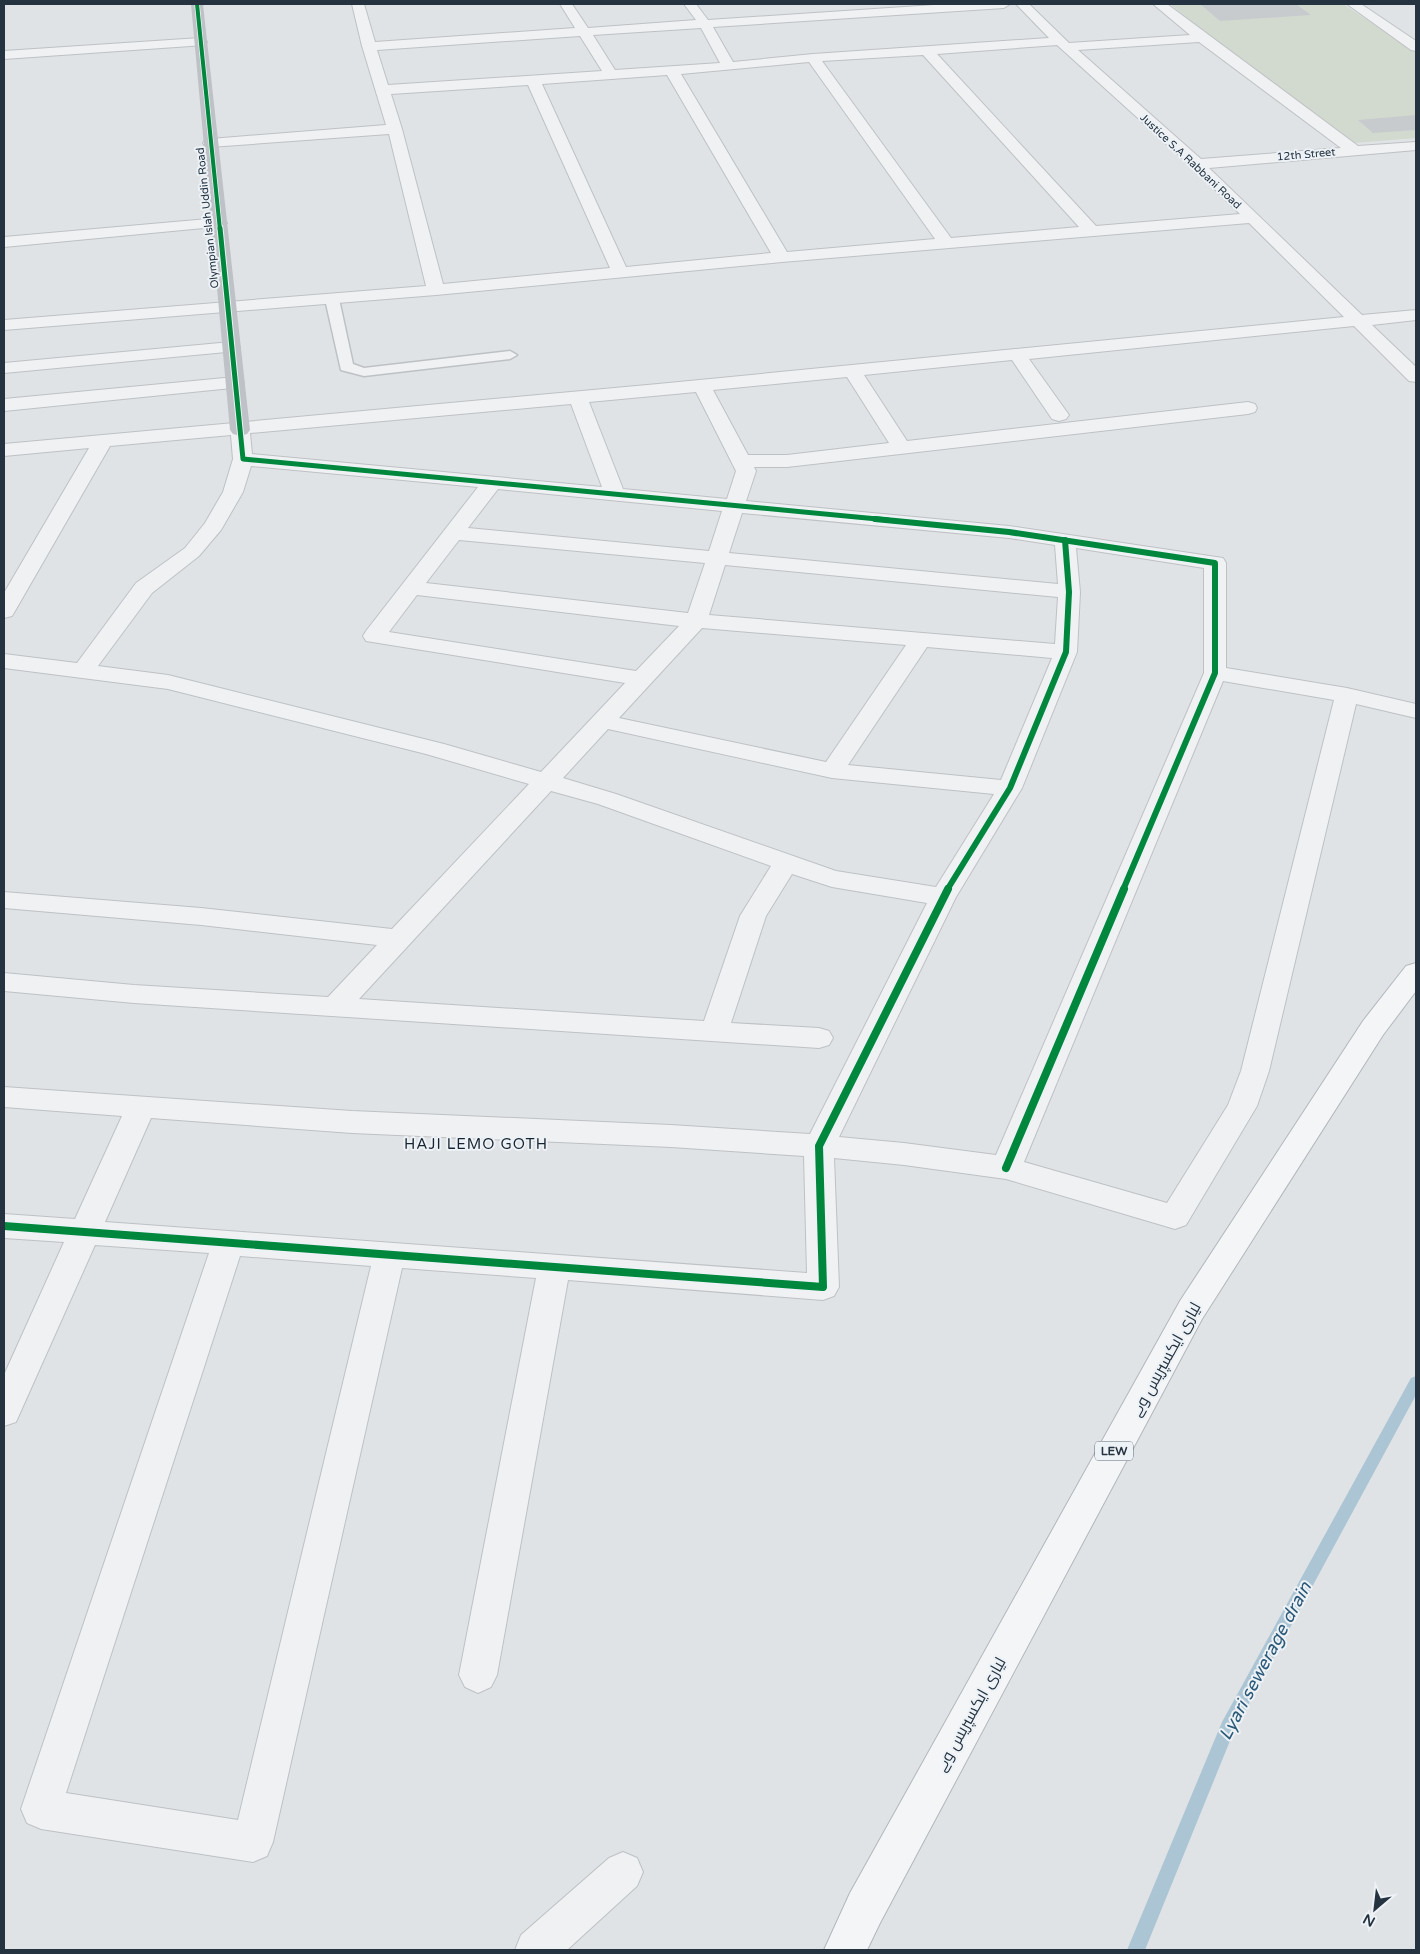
<svg xmlns="http://www.w3.org/2000/svg" width="1420" height="1954" viewBox="0 0 1420 1954" font-family="'Varela Round',Cairo,sans-serif">
<style>
.green{fill:#d2dad0}
.lines{fill:none;stroke-linecap:round;stroke-linejoin:round}
.stream{fill:#acc5d4;fill-rule:evenodd}
.building{fill:#c8cbce}
.lane-casing{stroke:#bec1c4;stroke-width:3}
.street-casing{stroke:#bec1c4;stroke-width:2}
.highway-casing{stroke:#b2b6bb;stroke-width:2}
.lane{fill:#eff1f3;fill-rule:evenodd}
.street{fill:#eff1f3;fill-rule:evenodd}
.secondary{fill:#bec2c6;fill-rule:evenodd}
.highway{fill:#f4f5f6;fill-rule:evenodd}
.cycleway-far3-casing{stroke:#edf2f6;stroke-width:5.5}
.cycleway-far2-casing{stroke:#edf2f6;stroke-width:7}
.cycleway-far1-casing{stroke:#edf2f6;stroke-width:9}
.cycleway-casing{stroke:#edf2f6;stroke-width:11}
.cycleway-far3{stroke:#00873e;stroke-width:4}
.cycleway-far2{stroke:#00873e;stroke-width:5}
.cycleway-far1{stroke:#00873e;stroke-width:6}
.cycleway{stroke:#00873e;stroke-width:8}
.labels{text-anchor:middle;stroke-width:4;stroke-linejoin:round;paint-order:stroke}
.far-street-label{font-size:11px;fill:#253341;stroke:#edf2f6}
.shield{fill:#edf2f6;stroke:#616c77;stroke-width:1}
.shield-label{font-size:12px;font-weight:bold;fill:#253341}
.neighbourhood-label{font-size:15px;letter-spacing:1px;fill:#182431;stroke:#edf2f6}
.near-street-label{font-size:16px;fill:#253341;stroke:#edf2f6}
.near-water-label{font-size:18px;font-style:italic;fill:#2c5978;stroke:#edf2f6}
</style>
<rect width="100%" height="100%" fill="#e0e3e6"/>
<path class="green" d="M 1170,4 L 1343,4 L 1416,52 L 1416,138 L 1342,144 Z"/>
<g class="lines">
<path class="stream" d="M 1416,1376 L 1416,1395 L 1234,1731 L 1145,1950 L 1127,1950 L 1222,1722 L 1411,1378 Z"/>
</g>
<g class="building">
<path d="M 1200,4 L 1296,4 L 1311,15 L 1220,21 Z"/>
<path d="M 1416,115 L 1416,130 L 1373,133 L 1358,120 Z"/>
</g>
<g class="lines">
<g class="lane-casing">
<path id="lane" d="M 332,295 L 339,299 L 353,364 L 364,368 L 510,351 L 517,355 L 510,359 L 364,376 L 341,370 L 325,299 Z"/>
</g>
<g class="street-casing">
<g id="street">
<path d="M 352,4 L 364,4 L 375,42 L 575,28 L 560,4 L 572,4 L 588,28 L 696,20 L 684,4 L 696,4 L 708,20 L 949,4 L 1010,4 L 1004,8 L 713,27 L 733,62 L 813,54 L 1049,38 L 1016,4 L 1029,4 L 1069,43 L 1190,35 L 1153,4 L 1167,4 L 1358,146 L 1416,142 L 1416,150 L 1209,168 L 1362,315 L 1416,310 L 1416,320 L 1372,325 L 1416,367 L 1416,382 L 1409,381 L 1354,326 L 1029,359 L 1069,415 L 1066,419 L 1059,421 L 1052,419 L 1012,360 L 864,375 L 907,441 L 1248,402 L 1255,404 L 1257,408 L 1255,412 L 1248,414 L 787,467 L 754,467 L 756,471 L 746,501 L 1009,526 L 1223,558 L 1226,563 L 1226,668 L 1347,688 L 1416,704 L 1416,718 L 1356,704 L 1269,1071 L 1257,1106 L 1186,1225 L 1175,1229 L 1006,1179 L 904,1165 L 834,1158 L 839,1287 L 834,1296 L 823,1300 L 568,1280 L 497,1675 L 491,1687 L 478,1693 L 465,1687 L 459,1675 L 536,1278 L 402,1268 L 273,1842 L 267,1856 L 253,1862 L 41,1829 L 27,1823 L 21,1809 L 209,1253 L 95,1245 L 16,1422 L 4,1426 L 4,1375 L 64,1242 L 4,1238 L 4,1214 L 75,1219 L 122,1116 L 4,1107 L 4,1087 L 352,1111 L 671,1125 L 810,1134 L 927,903 L 832,887 L 792,874 L 766,916 L 731,1023 L 819,1028 L 829,1031 L 833,1038 L 829,1045 L 819,1048 L 134,1003 L 4,991 L 4,973 L 134,985 L 328,997 L 377,945 L 201,925 L 4,908 L 4,892 L 201,908 L 392,929 L 529,784 L 426,754 L 168,689 L 4,668 L 4,654 L 77,663 L 136,583 L 185,548 L 205,523 L 223,492 L 233,459 L 231,435 L 110,446 L 15,611 L 12,616 L 4,618 L 4,593 L 89,448 L 4,456 L 4,444 L 658,384 L 1344,317 L 1249,223 L 782,262 L 436,295 L 4,330 L 4,320 L 426,286 L 389,134 L 210,147 L 205,146 L 203,143 L 205,140 L 210,139 L 386,125 L 362,46 ZM 701,28 L 720,63 L 615,70 L 593,35 ZM 580,36 L 602,71 L 388,85 L 377,50 ZM 1199,42 L 1341,148 L 1201,159 L 1078,50 ZM 1057,45 L 1192,167 L 1240,214 L 1096,226 L 937,54 ZM 923,55 L 1079,227 L 951,238 L 822,61 ZM 809,62 L 935,239 L 787,252 L 681,74 ZM 667,75 L 771,253 L 626,267 L 542,84 ZM 528,85 L 610,268 L 443,284 L 402,129 L 391,94 ZM 847,377 L 889,443 L 787,455 L 748,455 L 713,390 ZM 696,392 L 736,471 L 727,499 L 623,489 L 589,402 ZM 571,404 L 602,487 L 252,454 L 250,433 ZM 251,466 L 478,487 L 366,631 L 363,636 L 366,641 L 625,683 L 541,772 L 444,744 L 168,675 L 98,666 L 152,593 L 199,556 L 221,530 L 243,492 ZM 498,489 L 722,511 L 709,551 L 468,528 ZM 742,513 L 1009,538 L 1055,545 L 1058,584 L 729,553 ZM 459,540 L 705,563 L 688,613 L 426,583 ZM 1076,548 L 1204,568 L 1204,673 L 996,1155 L 904,1143 L 839,1137 L 956,897 L 1022,788 L 1077,652 L 1080,592 ZM 725,565 L 1058,597 L 1055,644 L 709,615 ZM 417,595 L 679,626 L 636,671 L 389,632 ZM 702,628 L 906,645 L 826,762 L 619,718 ZM 927,647 L 1052,658 L 1001,780 L 848,765 ZM 1223,681 L 1334,700 L 1241,1071 L 1228,1105 L 1167,1203 L 1024,1162 ZM 608,729 L 832,778 L 994,794 L 936,887 L 836,871 L 616,794 L 563,778 ZM 551,791 L 598,804 L 771,866 L 740,916 L 704,1021 L 359,999 ZM 151,1118 L 352,1133 L 671,1147 L 804,1156 L 807,1273 L 105,1222 ZM 240,1256 L 371,1266 L 238,1820 L 66,1793 Z"/>
<path d="M 1347,4 L 1361,4 L 1416,41 L 1416,51 L 1411,50 Z"/>
<path d="M 200,38 L 205,39 L 207,42 L 205,45 L 4,59 L 4,51 Z"/>
<path d="M 219,218 L 225,220 L 227,223 L 225,226 L 4,247 L 4,237 Z"/>
<path d="M 231,342 L 237,343 L 240,347 L 237,351 L 4,373 L 4,363 Z"/>
<path d="M 235,377 L 242,379 L 244,383 L 242,387 L 4,411 L 4,399 Z"/>
<path d="M 623,1852 L 637,1858 L 643,1872 L 637,1886 L 567,1950 L 515,1950 L 521,1935 L 609,1858 Z"/>
</g>
</g>
<g class="highway-casing">
<path id="highway" d="M 1416,963 L 1416,991 L 1383,1035 L 1202,1319 L 880,1923 L 867,1950 L 824,1950 L 850,1893 L 1180,1301 L 1363,1021 L 1406,966 Z"/>
</g>
<use href="#lane" class="lane"/>
<use href="#street" class="street"/>
<path class="secondary" d="M 191,4 L 203,4 L 250,430 L 247,434 L 240,436 L 233,434 L 230,430 Z"/>
<use href="#highway" class="highway"/>
<g class="cycleway-far3-casing">
<path id="cycleway-far3" d="M 197,4 L 220,230"/>
</g>
<g class="cycleway-far2-casing">
<path id="cycleway-far2" d="M 220,228 L 243,459 L 888,520"/>
</g>
<g class="cycleway-far1-casing">
<g id="cycleway-far1">
<path d="M 875,519 L 1009,532 L 1215,563 L 1215,673 L 1123,890"/>
<path d="M 947,890 L 1010,788 L 1066,652 L 1069,592 L 1065,540"/>
</g>
</g>
<g class="cycleway-casing">
<g id="cycleway">
<path d="M 1006,1168 L 1124,889"/>
<path d="M 4,1226 L 823,1287 L 819,1146 L 948,889"/>
</g>
</g>
<use href="#cycleway-far3" class="cycleway-far3"/>
<use href="#cycleway-far2" class="cycleway-far2"/>
<use href="#cycleway-far1" class="cycleway-far1"/>
<use href="#cycleway" class="cycleway"/>
</g>
<g class="labels">
<g class="far-street-label">
<text transform="translate(1306 154) rotate(-5)" y="4">12th Street</text>
<text transform="translate(1191 161) rotate(43)" y="4">Justice S.A Rabbani Road</text>
<text transform="translate(207 218) rotate(-96)" y="4">Olympian Islah Uddin Road</text>
</g>
<rect class="shield" x="1095" y="1441.5" width="38" height="19" rx="4"/>
<g class="shield-label">
<text x="1114" y="1455">LEW</text>
</g>
<g class="neighbourhood-label">
<text x="476" y="1149">HAJI LEMO GOTH</text>
</g>
<g class="near-street-label">
<text transform="translate(1165 1359) rotate(-61)" y="6">لیاری ایکسپریس وے</text>
<text transform="translate(970 1714) rotate(-61)" y="6">لیاری ایکسپریس وے</text>
</g>
<g class="near-water-label">
<text transform="translate(1265 1661) rotate(-62)" y="6">Lyari sewerage drain</text>
</g>
</g>
<rect width="1420" height="1954" fill="none" stroke="#253341" stroke-width="10"/>
<g transform="translate(1375 1909) rotate(208)" stroke="#edf2f6" stroke-width="4" paint-order="stroke">
<path d="M0-4L9 19L0 12L-9 19Z" fill="#253341"/>
<text y="-8" font-size="14" font-weight="bold" text-anchor="middle" fill="#253341">N</text>
</g>
</svg>
